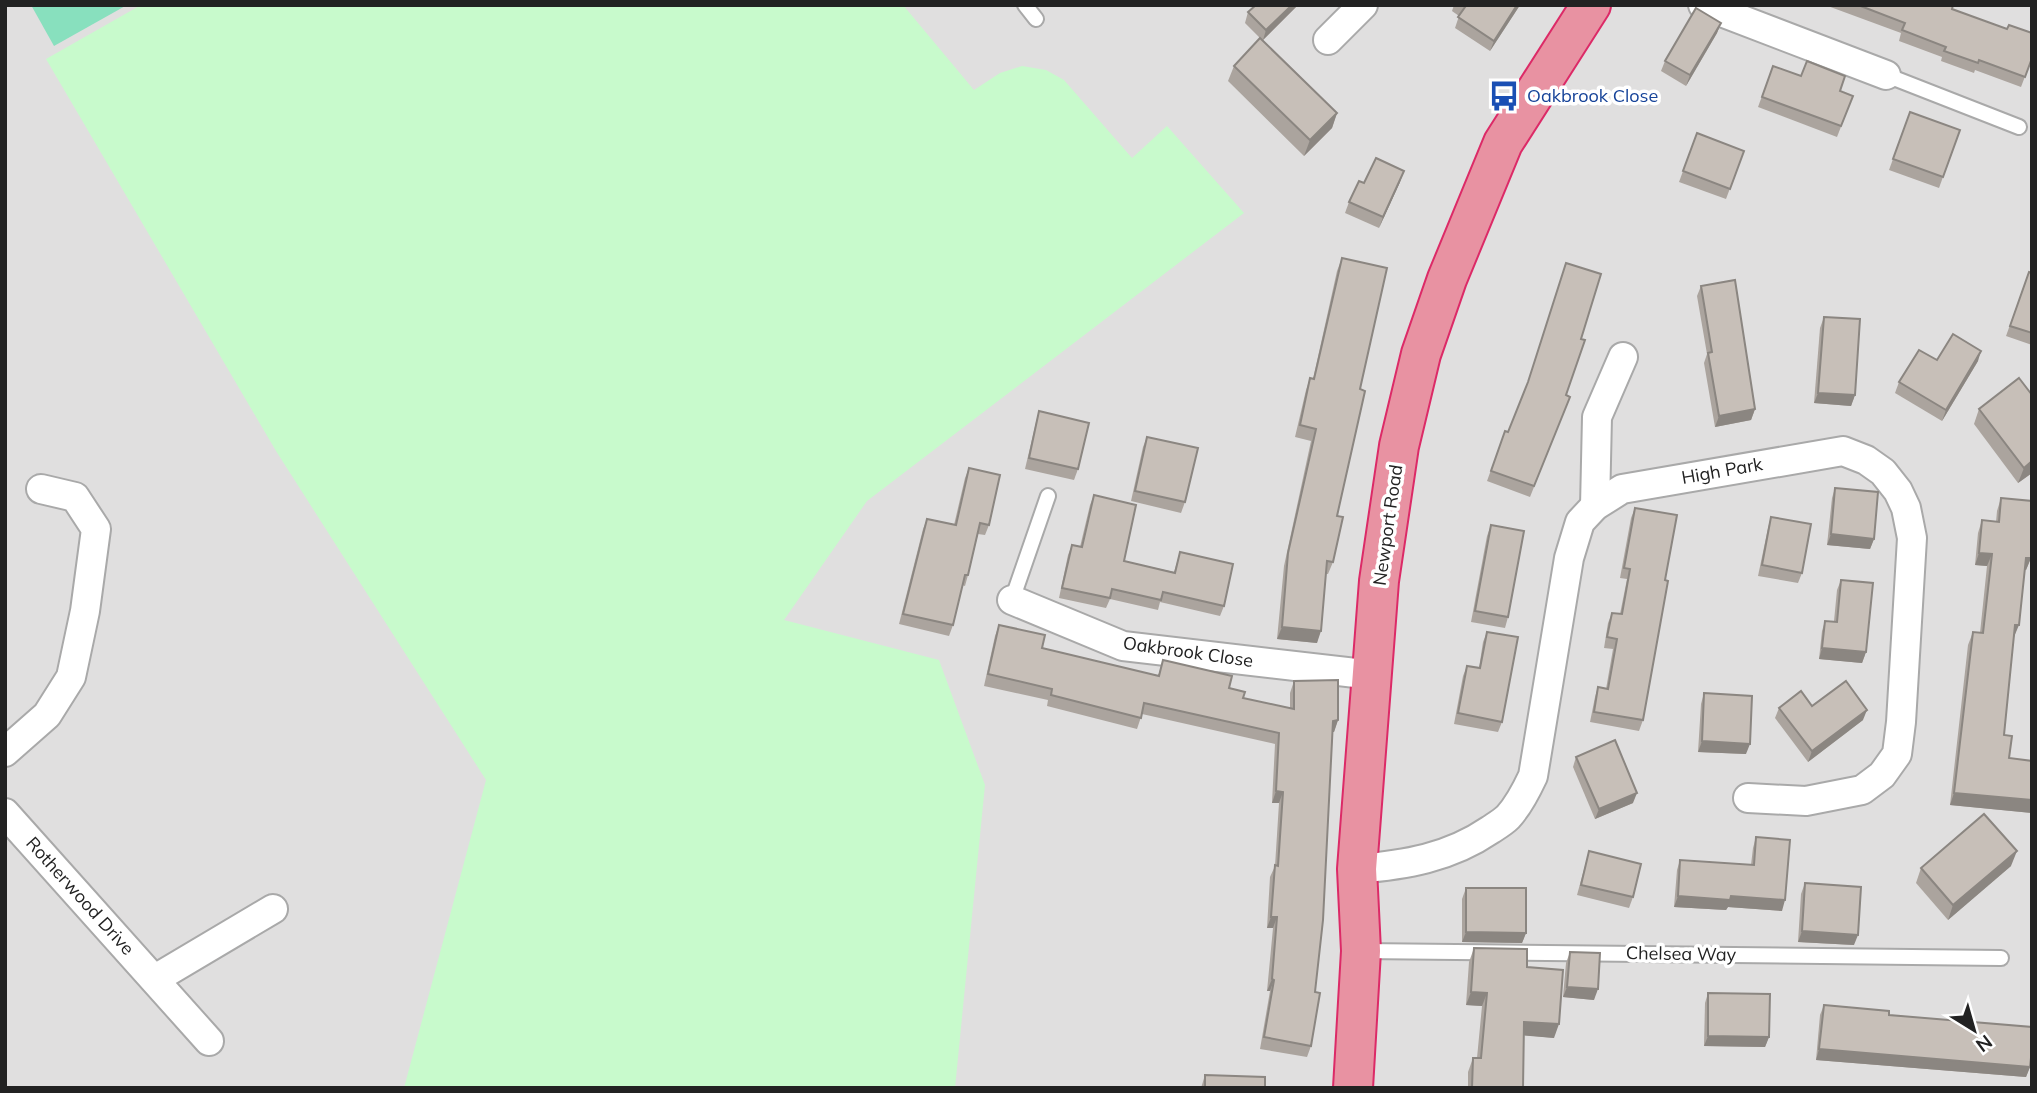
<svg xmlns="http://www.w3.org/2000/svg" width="2037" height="1093" viewBox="0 0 2037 1093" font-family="Mulish,sans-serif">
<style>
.residential{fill:#e0dfdf}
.park{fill:#c8facc}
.pitch{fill:#88e0be}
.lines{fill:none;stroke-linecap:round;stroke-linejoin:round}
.lane-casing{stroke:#a9a9a9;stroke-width:18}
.street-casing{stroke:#a9a9a9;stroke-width:32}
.highway-casing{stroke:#dc2a67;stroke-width:42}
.lane{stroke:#fff;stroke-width:14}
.street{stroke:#fff;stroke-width:28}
.highway{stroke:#e892a2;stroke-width:38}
.wall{fill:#aba49e}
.shaded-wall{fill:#8b8681}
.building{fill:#c7bfb8;stroke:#8b8681;stroke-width:2}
.labels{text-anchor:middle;stroke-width:7;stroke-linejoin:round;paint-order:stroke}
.transit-label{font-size:18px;fill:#164399;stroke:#fff;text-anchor:start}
.street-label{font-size:18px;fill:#222;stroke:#fff}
</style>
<rect width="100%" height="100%" fill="#f2efe9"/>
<rect class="residential" x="5" y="5" width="2027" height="1083"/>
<path class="park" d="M 141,5 L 903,5 L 974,90 L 1000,73 L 1022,66 L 1046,70 L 1064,80 L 1132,158 L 1167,126 L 1244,213 L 867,501 L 784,620 L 939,660 L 985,785 L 955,1088 L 404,1088 L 486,780 L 276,451 L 46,59 Z"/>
<path class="pitch" d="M 31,5 L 127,5 L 54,46 Z"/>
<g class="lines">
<g class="lane-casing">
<g id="lane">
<path d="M 1025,5 L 1036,19"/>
<path d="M 1886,75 L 2019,127"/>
<path d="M 1012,600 L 1048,496"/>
<path d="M 1362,951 L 2001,958"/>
</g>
</g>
<g class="street-casing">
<g id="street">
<path d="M 1703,5 L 1886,75"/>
<path d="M 1328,40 L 1363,5"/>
<path d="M 1595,506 L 1597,417 L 1623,357"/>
<path d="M 1012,600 L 1123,646 L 1373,675"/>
<path d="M 5,752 L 47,715 L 71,677 L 85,611 L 96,529 L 75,497 L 41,489"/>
<path d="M 5,813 L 209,1041"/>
<path d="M 1357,869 C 1405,865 1449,858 1490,830 C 1496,826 1503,822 1508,817 C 1519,805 1526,791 1533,776 L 1569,558 L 1580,522 L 1595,506 L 1622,489 L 1843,451 L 1866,460 L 1883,472 L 1898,491 L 1906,508 L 1912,538 L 1901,722 L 1897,754 L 1882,775 L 1862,790 L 1806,801 L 1748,798"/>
<path d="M 155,979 L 273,909"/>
</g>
</g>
<g class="highway-casing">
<path id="highway" d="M 1353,1088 L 1361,951 L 1357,869 L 1379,581 L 1399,446 L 1421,354 L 1447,279 L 1503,143 L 1591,5"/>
</g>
<use href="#lane" class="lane"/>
<use href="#street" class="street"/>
<use href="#highway" class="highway"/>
</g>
<g class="wall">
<path d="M 1298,5 L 1263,40 L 1337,113 L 1332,128 L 1304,156 L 1228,81 L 1234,66 L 1260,38 L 1245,23 L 1248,12 Z"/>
<path d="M 1454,5 L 1520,5 L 1490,51 L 1455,28 L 1459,16 L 1452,11 Z"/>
<path d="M 1825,5 L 1953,5 L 1952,9 L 2032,58 L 2021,87 L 1975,70 L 1974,73 L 1941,61 L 1942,57 L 1899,41 L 1901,33 Z"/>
<path d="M 1721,23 L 1717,33 L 1686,86 L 1661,71 L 1665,61 Z"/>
<path d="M 1773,66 L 1853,96 L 1837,137 L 1758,107 Z"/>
<path d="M 1910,112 L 1960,130 L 1939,188 L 1889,170 Z"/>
<path d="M 1697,133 L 1744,151 L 1726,199 L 1679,182 Z"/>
<path d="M 1400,182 L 1379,228 L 1345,213 L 1349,202 L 1364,183 Z"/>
<path d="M 1342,258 L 1360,389 L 1337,516 L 1333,562 L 1328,574 L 1326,574 L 1317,643 L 1277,639 L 1284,566 L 1311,441 L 1295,437 L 1306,390 L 1310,378 L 1313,379 L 1337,271 Z"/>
<path d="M 2029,272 L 2032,273 L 2032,345 L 2006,336 Z"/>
<path d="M 1701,286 L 1755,409 L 1751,420 L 1715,427 L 1704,363 L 1707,354 L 1697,296 Z"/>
<path d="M 1824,317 L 1855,395 L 1851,406 L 1814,403 L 1820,328 Z"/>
<path d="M 1937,360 L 1978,361 L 1942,421 L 1895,393 L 1899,382 Z"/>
<path d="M 1566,395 L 1570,397 L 1530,497 L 1487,481 L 1505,431 L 1508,432 Z"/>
<path d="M 1979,409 L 2032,473 L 2018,483 L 1974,424 Z"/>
<path d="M 1039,411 L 1078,469 L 1074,480 L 1025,469 L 1036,422 Z"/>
<path d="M 1147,437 L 1185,502 L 1181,513 L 1131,501 L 1143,447 Z"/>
<path d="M 969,468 L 989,525 L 985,535 L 978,534 L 968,575 L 965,586 L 962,585 L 953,625 L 949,636 L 899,624 L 923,529 L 927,519 L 954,525 L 965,478 Z"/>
<path d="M 1835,488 L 1874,539 L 1870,549 L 1827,545 L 1832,498 Z"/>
<path d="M 1094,495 L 1124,561 L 1174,572 L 1180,552 L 1224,606 L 1220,616 L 1160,602 L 1158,610 L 1110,599 L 1106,608 L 1059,598 L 1068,555 L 1072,545 L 1080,547 L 1090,505 Z"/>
<path d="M 2001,498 L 2031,558 L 2026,570 L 2025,570 L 2014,637 L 2004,735 L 2009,758 L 2032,761 L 2032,813 L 1950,805 L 1968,645 L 1973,632 L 1980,633 L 1987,566 L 1975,565 L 1978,533 L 1982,520 L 1996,522 L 1997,511 Z"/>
<path d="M 1635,508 L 1665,580 L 1643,720 L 1639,731 L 1590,722 L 1595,697 L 1598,687 L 1606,689 L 1613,649 L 1604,648 L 1608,623 L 1612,613 L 1620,614 L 1627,579 L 1620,578 L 1631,518 Z"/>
<path d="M 1771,517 L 1802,573 L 1798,583 L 1758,576 L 1768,528 Z"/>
<path d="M 1491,525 L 1508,617 L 1505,628 L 1471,622 L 1487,536 Z"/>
<path d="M 1841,580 L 1866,652 L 1862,663 L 1819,659 L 1822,631 L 1825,621 L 1834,621 L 1837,590 Z"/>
<path d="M 999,625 L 1042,648 L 1158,676 L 1163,660 L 1229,688 L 1243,698 L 1290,708 L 1290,693 L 1294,681 L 1338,720 L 1334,732 L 1333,732 L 1311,1046 L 1307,1057 L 1260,1049 L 1270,991 L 1267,991 L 1273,928 L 1267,928 L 1270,877 L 1275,866 L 1279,803 L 1272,803 L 1275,744 L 1142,714 L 1137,729 L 1047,706 L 1048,700 L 984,686 L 995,636 Z"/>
<path d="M 1487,632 L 1502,722 L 1498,732 L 1454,724 L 1463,676 L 1467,666 L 1479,668 L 1483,642 Z"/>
<path d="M 1704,693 L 1746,754 L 1698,752 L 1701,704 Z"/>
<path d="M 1812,706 L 1863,720 L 1808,762 L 1775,718 L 1779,708 Z"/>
<path d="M 1576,757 L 1633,803 L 1595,819 L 1573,767 Z"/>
<path d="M 1756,837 L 1782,911 L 1728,907 L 1726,910 L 1674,907 L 1677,870 L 1680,860 L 1751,865 L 1753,848 Z"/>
<path d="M 1589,851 L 1633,897 L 1629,908 L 1577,895 Z"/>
<path d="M 2011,866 L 1948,920 L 1916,883 L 1921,868 Z"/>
<path d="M 1805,883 L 1854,945 L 1798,942 L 1801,894 Z"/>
<path d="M 1466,888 L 1526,933 L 1522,943 L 1462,942 L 1462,899 Z"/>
<path d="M 1474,948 L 1527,967 L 1554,1038 L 1524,1035 L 1523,1088 L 1468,1088 L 1468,1072 L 1473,1058 L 1477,1058 L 1482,1006 L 1466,1005 L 1469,962 Z"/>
<path d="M 1570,952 L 1594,1000 L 1563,997 L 1566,963 Z"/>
<path d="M 1708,993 L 1769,1037 L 1765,1047 L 1704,1046 L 1705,1003 Z"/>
<path d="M 1824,1005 L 1889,1015 L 2030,1067 L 2026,1077 L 1816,1060 L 1820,1015 Z"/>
<path d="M 1205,1075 L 1265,1088 L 1201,1088 Z"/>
</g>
<g class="shaded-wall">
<path d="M 1292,5 L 1298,5 L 1263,40 L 1266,30 Z"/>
<path d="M 1517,5 L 1520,5 L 1490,51 L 1494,41 Z"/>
<path d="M 1721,23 L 1717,33 L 1686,86 L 1690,75 Z"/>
<path d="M 1337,113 L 1332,128 L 1304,156 L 1310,140 Z"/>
<path d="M 1404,171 L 1400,182 L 1379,228 L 1383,217 Z"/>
<path d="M 1981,351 L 1978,361 L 1942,421 L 1946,410 Z"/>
<path d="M 1818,393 L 1855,395 L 1851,406 L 1814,403 Z"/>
<path d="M 1755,409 L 1751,420 L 1715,427 L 1719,416 Z"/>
<path d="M 2032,461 L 2032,473 L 2018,483 L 2024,468 Z"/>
<path d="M 1831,534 L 1874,539 L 1870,549 L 1827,545 Z"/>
<path d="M 1979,553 L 1992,554 L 1987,566 L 1975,565 Z"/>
<path d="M 2026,558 L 2031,558 L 2026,570 L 2021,570 Z"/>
<path d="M 2015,625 L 2019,625 L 2014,637 L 2011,637 Z"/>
<path d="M 1282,627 L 1321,631 L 1317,643 L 1277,639 Z"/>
<path d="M 1822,648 L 1866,652 L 1862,663 L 1819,659 Z"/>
<path d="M 1867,710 L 1863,720 L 1808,762 L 1812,751 Z"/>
<path d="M 1338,720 L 1334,732 L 1329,732 L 1333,721 Z"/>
<path d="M 1702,741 L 1750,744 L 1746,754 L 1698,752 Z"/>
<path d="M 1276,791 L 1283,792 L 1279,803 L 1272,803 Z"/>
<path d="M 1637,793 L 1633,803 L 1595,819 L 1599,809 Z"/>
<path d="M 1954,793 L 2032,800 L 2032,813 L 1950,805 Z"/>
<path d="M 2017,851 L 2011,866 L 1948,920 L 1953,905 Z"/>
<path d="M 1678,896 L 1731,896 L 1785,900 L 1782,911 L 1728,907 L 1726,910 L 1674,907 Z"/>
<path d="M 1271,917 L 1277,917 L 1273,928 L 1267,928 Z"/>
<path d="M 1802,931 L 1858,935 L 1854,945 L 1798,942 Z"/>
<path d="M 1466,932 L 1526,933 L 1522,943 L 1462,942 Z"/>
<path d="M 1272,979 L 1274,980 L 1270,991 L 1267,991 Z"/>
<path d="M 1567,987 L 1598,989 L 1594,1000 L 1563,997 Z"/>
<path d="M 1471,992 L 1487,993 L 1482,1006 L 1466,1005 Z"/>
<path d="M 1524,1022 L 1559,1024 L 1554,1038 L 1519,1035 Z"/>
<path d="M 1708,1036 L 1769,1037 L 1765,1047 L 1704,1046 Z"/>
<path d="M 1819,1049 L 2030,1067 L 2026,1077 L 1816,1060 Z"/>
</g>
<g class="building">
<path d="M 1256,5 L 1292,5 L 1266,30 L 1248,12 Z"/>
<path d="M 1463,5 L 1517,5 L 1494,41 L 1458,17 L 1465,7 Z"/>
<path d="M 1858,5 L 1953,5 L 1952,9 L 2007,29 L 2009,25 L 2032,33 L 2032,58 L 2025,77 L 1979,60 L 1978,63 L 1944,51 L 1946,47 L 1902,30 L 1905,23 Z"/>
<path d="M 1696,8 L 1721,23 L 1690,75 L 1665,61 Z"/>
<path d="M 1260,38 L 1337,113 L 1310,140 L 1234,66 Z"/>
<path d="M 1807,61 L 1845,76 L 1840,91 L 1853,96 L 1841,126 L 1762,97 L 1773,66 L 1801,76 Z"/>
<path d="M 1910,112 L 1960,130 L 1943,177 L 1893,159 Z"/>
<path d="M 1697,133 L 1744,151 L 1730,189 L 1683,171 Z"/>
<path d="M 1376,158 L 1404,171 L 1383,217 L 1349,202 L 1359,181 L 1364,183 Z"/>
<path d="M 1342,258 L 1387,268 L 1360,389 L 1365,391 L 1337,516 L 1343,517 L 1333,562 L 1327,561 L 1321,631 L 1282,627 L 1288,553 L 1316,429 L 1300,425 L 1310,378 L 1314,379 Z"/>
<path d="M 1566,263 L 1601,274 L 1581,339 L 1585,340 L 1566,395 L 1570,397 L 1534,486 L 1491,471 L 1505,431 L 1508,432 L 1528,382 Z"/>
<path d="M 2029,272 L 2032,273 L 2032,333 L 2010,326 Z"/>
<path d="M 1735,280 L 1755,409 L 1719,416 L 1708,353 L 1712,352 L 1701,286 Z"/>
<path d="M 1824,317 L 1860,319 L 1855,395 L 1818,393 Z"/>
<path d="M 1953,334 L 1981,351 L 1946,410 L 1899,382 L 1919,350 L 1937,360 Z"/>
<path d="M 2019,378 L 2032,395 L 2032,461 L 2024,468 L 1979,409 Z"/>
<path d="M 1039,411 L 1089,423 L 1078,469 L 1029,458 Z"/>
<path d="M 1147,437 L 1198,448 L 1185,502 L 1135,491 Z"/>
<path d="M 969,468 L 1000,475 L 989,525 L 980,523 L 968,575 L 965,575 L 953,625 L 903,614 L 927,519 L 956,525 Z"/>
<path d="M 1835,488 L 1878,492 L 1874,539 L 1831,534 Z"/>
<path d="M 1094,495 L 1136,505 L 1124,561 L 1175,573 L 1180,552 L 1233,564 L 1224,606 L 1163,592 L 1161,600 L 1112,589 L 1110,598 L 1062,588 L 1072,545 L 1082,547 Z"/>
<path d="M 2001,498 L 2032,501 L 2031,558 L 2026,558 L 2019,625 L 2015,625 L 2004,735 L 2012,736 L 2009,758 L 2032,761 L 2032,800 L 1954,793 L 1973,632 L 1983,633 L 1992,554 L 1979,553 L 1982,520 L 1999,522 Z"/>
<path d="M 1635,508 L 1677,515 L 1665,580 L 1668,581 L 1643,720 L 1594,712 L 1598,687 L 1608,689 L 1617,639 L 1607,637 L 1612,613 L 1622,614 L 1630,569 L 1624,568 Z"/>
<path d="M 1771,517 L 1811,524 L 1802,573 L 1762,565 Z"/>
<path d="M 1491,525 L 1524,531 L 1508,617 L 1475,611 Z"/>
<path d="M 1841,580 L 1873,583 L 1866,652 L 1822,648 L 1825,621 L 1837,622 Z"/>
<path d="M 999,625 L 1045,635 L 1042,648 L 1159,676 L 1163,660 L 1232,676 L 1229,688 L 1245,692 L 1243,698 L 1294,709 L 1294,681 L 1338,680 L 1338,720 L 1333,721 L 1323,920 L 1315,992 L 1320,993 L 1311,1046 L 1264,1037 L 1274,980 L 1272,979 L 1277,917 L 1271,917 L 1275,865 L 1278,866 L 1283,792 L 1276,791 L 1279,733 L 1144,703 L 1141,718 L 1051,695 L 1052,689 L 988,674 Z"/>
<path d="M 1487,632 L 1518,637 L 1502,722 L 1458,713 L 1467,666 L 1480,668 Z"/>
<path d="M 1846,681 L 1867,710 L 1812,751 L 1779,708 L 1801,691 L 1812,706 Z"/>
<path d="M 1704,693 L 1752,696 L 1750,744 L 1702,741 Z"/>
<path d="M 1615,740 L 1637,793 L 1599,809 L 1576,757 Z"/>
<path d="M 1984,814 L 2017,851 L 1953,905 L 1921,868 Z"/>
<path d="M 1756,837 L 1790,840 L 1785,900 L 1731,896 L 1730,900 L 1678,896 L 1680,860 L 1754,865 Z"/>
<path d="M 1589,851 L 1641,864 L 1633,897 L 1581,885 Z"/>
<path d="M 1805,883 L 1861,887 L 1858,935 L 1802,931 Z"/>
<path d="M 1466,888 L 1526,888 L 1526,933 L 1466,932 Z"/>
<path d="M 1474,948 L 1527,949 L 1527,967 L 1563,970 L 1559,1024 L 1524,1022 L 1523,1088 L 1472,1088 L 1473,1058 L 1481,1058 L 1487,993 L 1471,992 Z"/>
<path d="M 1570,952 L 1600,953 L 1598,989 L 1567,987 Z"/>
<path d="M 1708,993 L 1770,994 L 1769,1037 L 1708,1036 Z"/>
<path d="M 1824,1005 L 1889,1011 L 1889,1015 L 2032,1027 L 2032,1048 L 2030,1067 L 1819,1049 Z"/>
<path d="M 1205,1075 L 1265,1077 L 1265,1088 L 1205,1088 Z"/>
</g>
<defs>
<g id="bus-bare" transform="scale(2.415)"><path d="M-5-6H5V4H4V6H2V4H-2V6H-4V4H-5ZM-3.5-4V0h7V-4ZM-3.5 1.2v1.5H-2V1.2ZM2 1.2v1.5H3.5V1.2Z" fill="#1a4fb4" stroke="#fff" stroke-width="2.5" paint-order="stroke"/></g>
</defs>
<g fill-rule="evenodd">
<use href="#bus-bare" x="1504" y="96"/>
</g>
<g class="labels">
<g class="transit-label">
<text x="1527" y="102">Oakbrook Close</text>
</g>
<g class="street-label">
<text transform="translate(1722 471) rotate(-10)" y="6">High Park</text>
<text transform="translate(1388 525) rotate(-82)" y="6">Newport Road</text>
<text transform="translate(1188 652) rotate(8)" y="6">Oakbrook Close</text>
<text transform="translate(80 896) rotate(48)" y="6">Rotherwood Drive</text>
<text transform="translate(1681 954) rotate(1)" y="6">Chelsea Way</text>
</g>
</g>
<rect width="2037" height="1093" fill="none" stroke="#222222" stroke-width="14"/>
<g transform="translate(1974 1030) rotate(143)" stroke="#ffffff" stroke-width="5" paint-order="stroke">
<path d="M0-5L12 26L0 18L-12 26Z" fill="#222222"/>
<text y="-10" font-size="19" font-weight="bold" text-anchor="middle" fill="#222222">N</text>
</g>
</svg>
